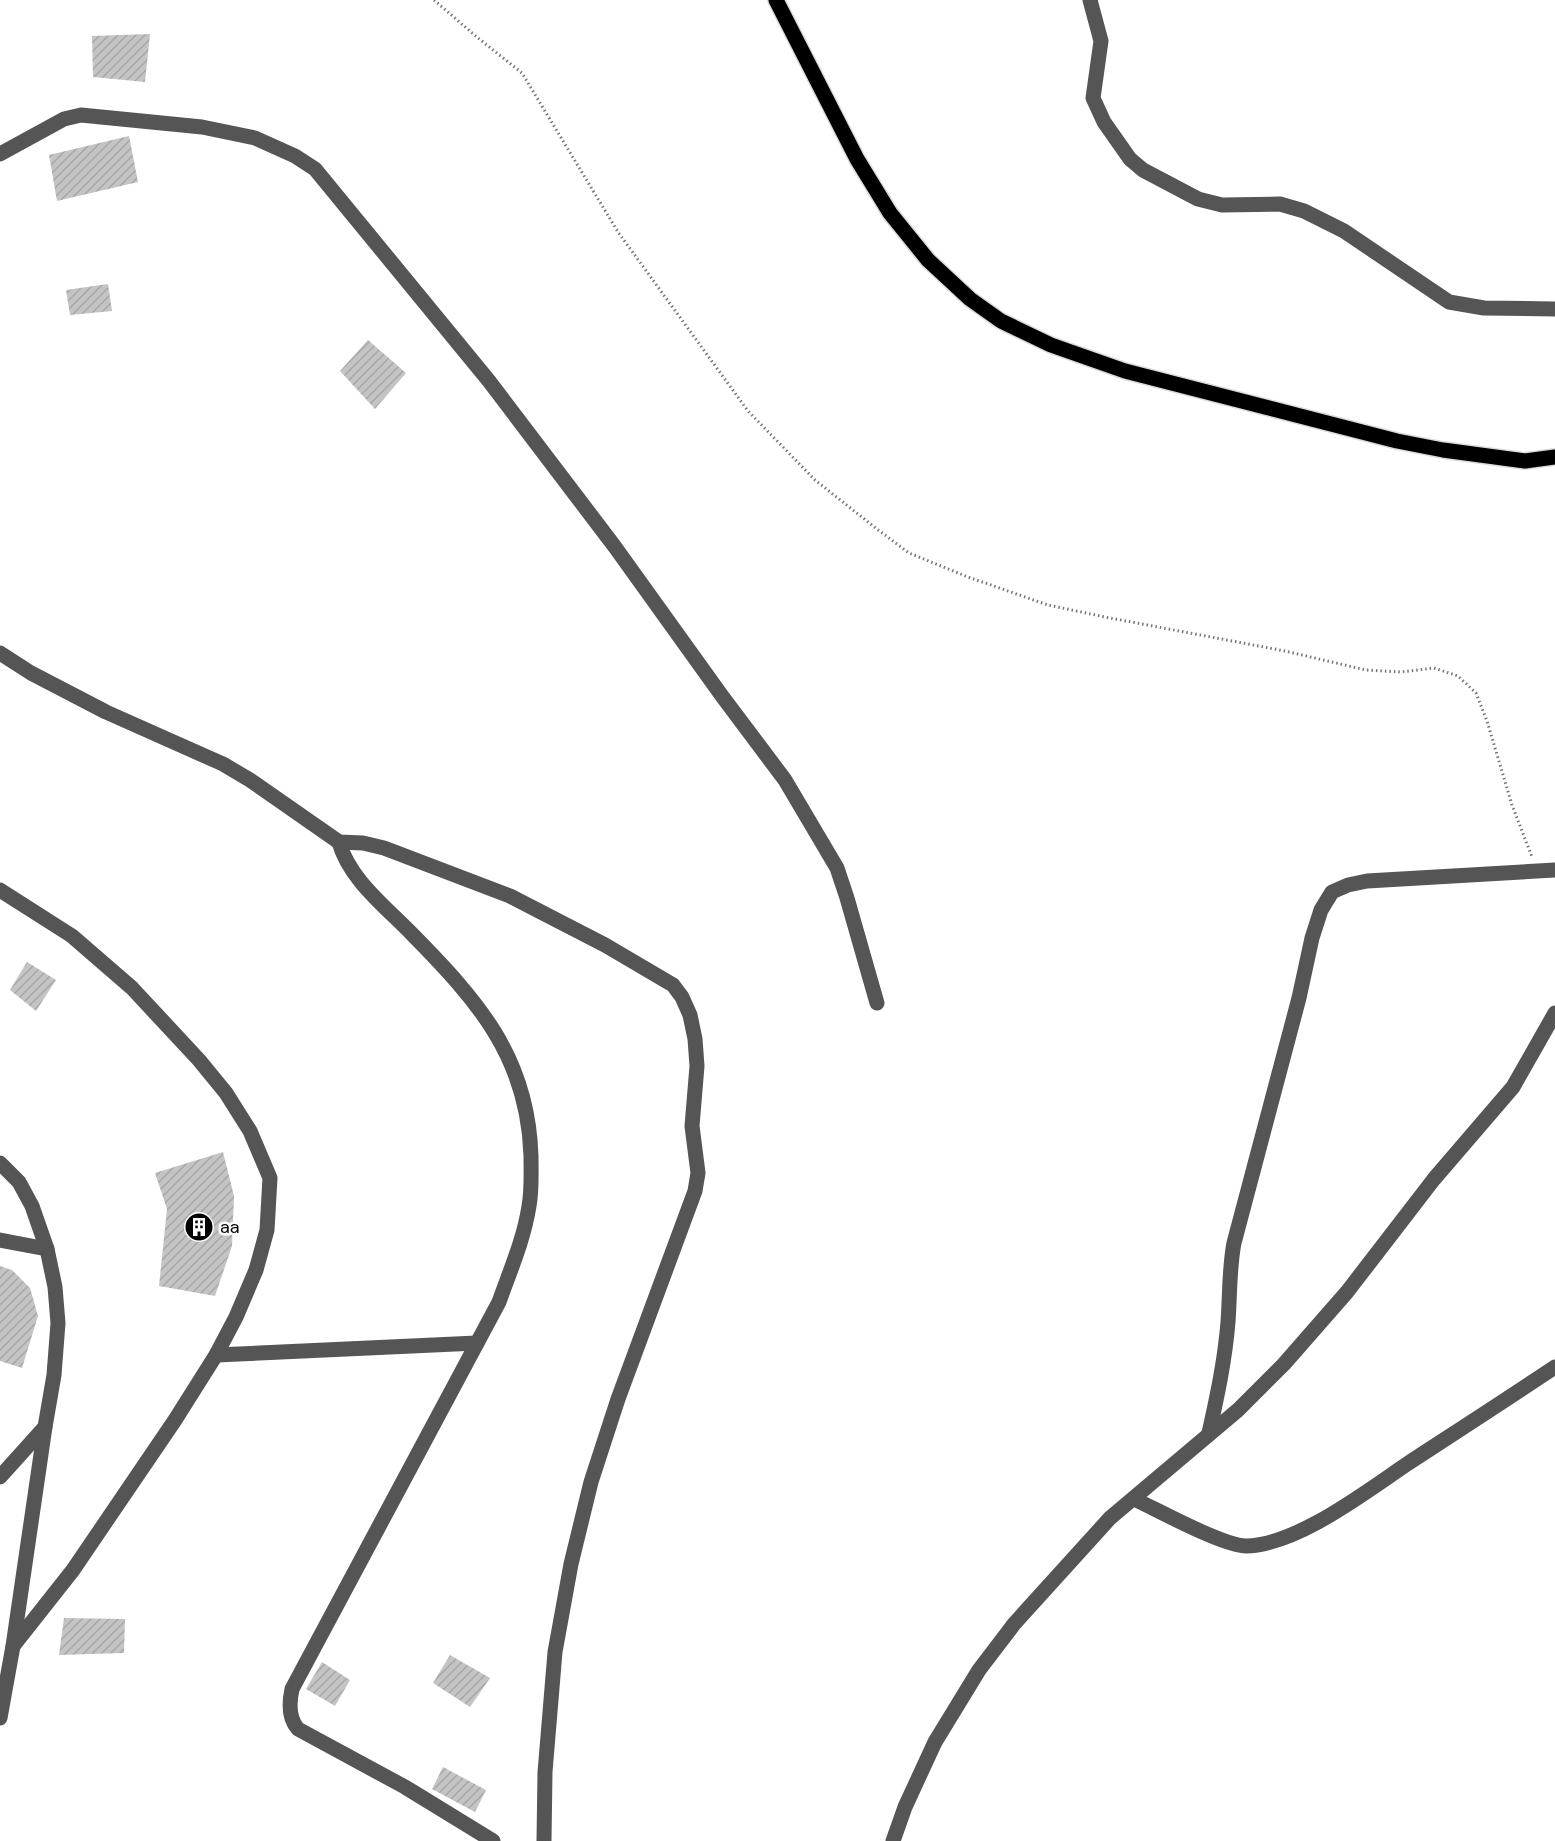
<svg xmlns="http://www.w3.org/2000/svg" width="1555" height="1841" viewBox="0 0 1555 1841" font-family="'DM Sans',sans-serif">
<style>
.building{fill:url(#building-hatch)}
.lines{fill:none;stroke-linecap:round;stroke-linejoin:round}
.major-casing{stroke:#dbdbdb;stroke-width:18}
.path{stroke:#777;stroke-width:3;stroke-dasharray:1.5 3;stroke-linecap:butt}
.minor{stroke:#555;stroke-width:15}
.major{stroke:#000;stroke-width:15}
.labels{text-anchor:middle;stroke-width:5;stroke-linejoin:round;paint-order:stroke}
.poi-label{font-size:18px;fill:#000;stroke:#fff;text-anchor:start}
</style>
<defs>
<pattern id="building-hatch" width="6" height="6" patternUnits="userSpaceOnUse" patternTransform="scale(1.5)"><rect width="6" height="6" fill="#c4c4c4"/><path d="M-1 1l2-2M0 6l6-6M5 7l2-2" fill="none" stroke="#a7a7a7"/></pattern>
</defs>
<rect width="100%" height="100%" fill="#fff"/>
<g class="building">
<path d="M 150,34 L 145,82 L 93,77 L 92,36 Z"/>
<path d="M 129,136 L 138,182 L 57,201 L 49,155 Z"/>
<path d="M 108,284 L 112,311 L 70,315 L 66,290 Z"/>
<path d="M 368,340 L 406,373 L 375,409 L 340,371 Z"/>
<path d="M 27,962 L 56,980 L 36,1011 L 10,990 Z"/>
<path d="M 223,1152 L 234,1196 L 232,1246 L 215,1296 L 159,1286 L 167,1209 L 155,1173 Z"/>
<path d="M 0,1266 L 12,1270 L 30,1288 L 38,1316 L 22,1368 L 0,1361 Z"/>
<path d="M 64,1618 L 125,1619 L 124,1653 L 59,1655 Z"/>
<path d="M 450,1655 L 490,1678 L 470,1707 L 433,1683 Z"/>
<path d="M 322,1662 L 350,1680 L 335,1706 L 306,1689 Z"/>
<path d="M 443,1767 L 486,1790 L 475,1812 L 432,1789 Z"/>
</g>
<g class="lines">
<g class="major-casing">
<path id="major" d="M 776,0 L 857,159 L 890,213 L 928,260 L 970,299 L 1001,321 L 1051,345 L 1125,371 L 1397,441 L 1443,450 L 1525,461 L 1555,457"/>
</g>
<path class="path" d="M 434,0 L 478,38 L 522,73 L 618,232 L 748,411 L 815,480 L 877,529 L 909,553 L 968,577 L 1048,605 L 1105,617 L 1285,651 L 1366,670 L 1401,672 L 1434,668 L 1458,676 L 1476,693 L 1487,721 L 1512,805 L 1532,857"/>
<g class="minor">
<path d="M 1090,0 L 1101,41 L 1093,98 L 1104,122 L 1130,159 L 1143,170 L 1198,199 L 1222,205 L 1280,204 L 1304,211 L 1344,231 L 1449,302 L 1484,308 L 1555,309"/>
<path d="M 0,154 L 64,119 L 81,115 L 202,127 L 255,138 L 295,156 L 315,169 L 489,381 L 615,547 L 722,696 L 785,780 L 837,868 L 847,898 L 877,1003"/>
<path d="M 0,653 L 31,673 L 106,712 L 223,764 L 250,780 L 339,842 L 363,843 L 384,848 L 510,896 L 605,945 L 673,985 L 682,997 L 690,1015 L 695,1039 L 697,1066 L 692,1126 L 698,1173 L 695,1191 L 618,1399 L 591,1482 L 571,1564 L 555,1652 L 545,1772 L 544,1841"/>
<path d="M 339,842 C 349,879 386,907 412,934 C 478,1001 528,1057 531,1156 C 531,1173 532,1190 529,1206 C 524,1239 510,1271 499,1302 L 292,1689 C 289,1703 288,1718 298,1729 L 405,1787 L 493,1841"/>
<path d="M 0,890 L 72,936 L 132,988 L 199,1060 L 226,1093 L 250,1131 L 270,1178 L 267,1230 L 256,1270 L 236,1317 L 216,1355 L 175,1420 L 73,1570 L 13,1646"/>
<path d="M 0,1163 L 19,1182 L 32,1206 L 47,1249 L 55,1287 L 58,1323 L 54,1375 L 45,1427 L 13,1646 L 0,1718"/>
<path d="M 0,1240 L 47,1249"/>
<path d="M 216,1355 L 477,1343"/>
<path d="M 1209,1433 C 1217,1397 1225,1360 1228,1322 C 1230,1295 1229,1269 1234,1243 L 1299,998 L 1312,938 L 1321,910 L 1332,892 L 1348,885 L 1367,881 L 1555,870"/>
<path d="M 0,1477 L 45,1427"/>
<path d="M 1134,1499 C 1158,1510 1223,1546 1246,1546 C 1298,1545 1368,1490 1410,1462 C 1459,1430 1507,1399 1555,1367"/>
<path d="M 893,1841 L 905,1807 L 935,1742 L 979,1670 L 1014,1624 L 1110,1518 L 1238,1410 L 1284,1364 L 1347,1292 L 1434,1179 L 1513,1087 L 1555,1013"/>
</g>
<use href="#major" class="major"/>
</g>
<defs>
<g id="building-disc" transform="scale(1.5)"><circle r="9.5" fill="#000" stroke="#fff"/><path d="M-4-6H4V6H1V3H-1V6H-4ZM-2.5-4.3h1.7v1.8h-1.7ZM.8-4.3h1.7v1.8H.8ZM-2.5-1h1.7V.8h-1.7ZM.8-1h1.7V.8H.8Z" fill="#fff"/></g>
</defs>
<g fill-rule="evenodd">
<use href="#building-disc" x="199" y="1227"/>
</g>
<g class="labels">
<g class="poi-label">
<text x="220" y="1233">aa</text>
</g>
</g>
</svg>
